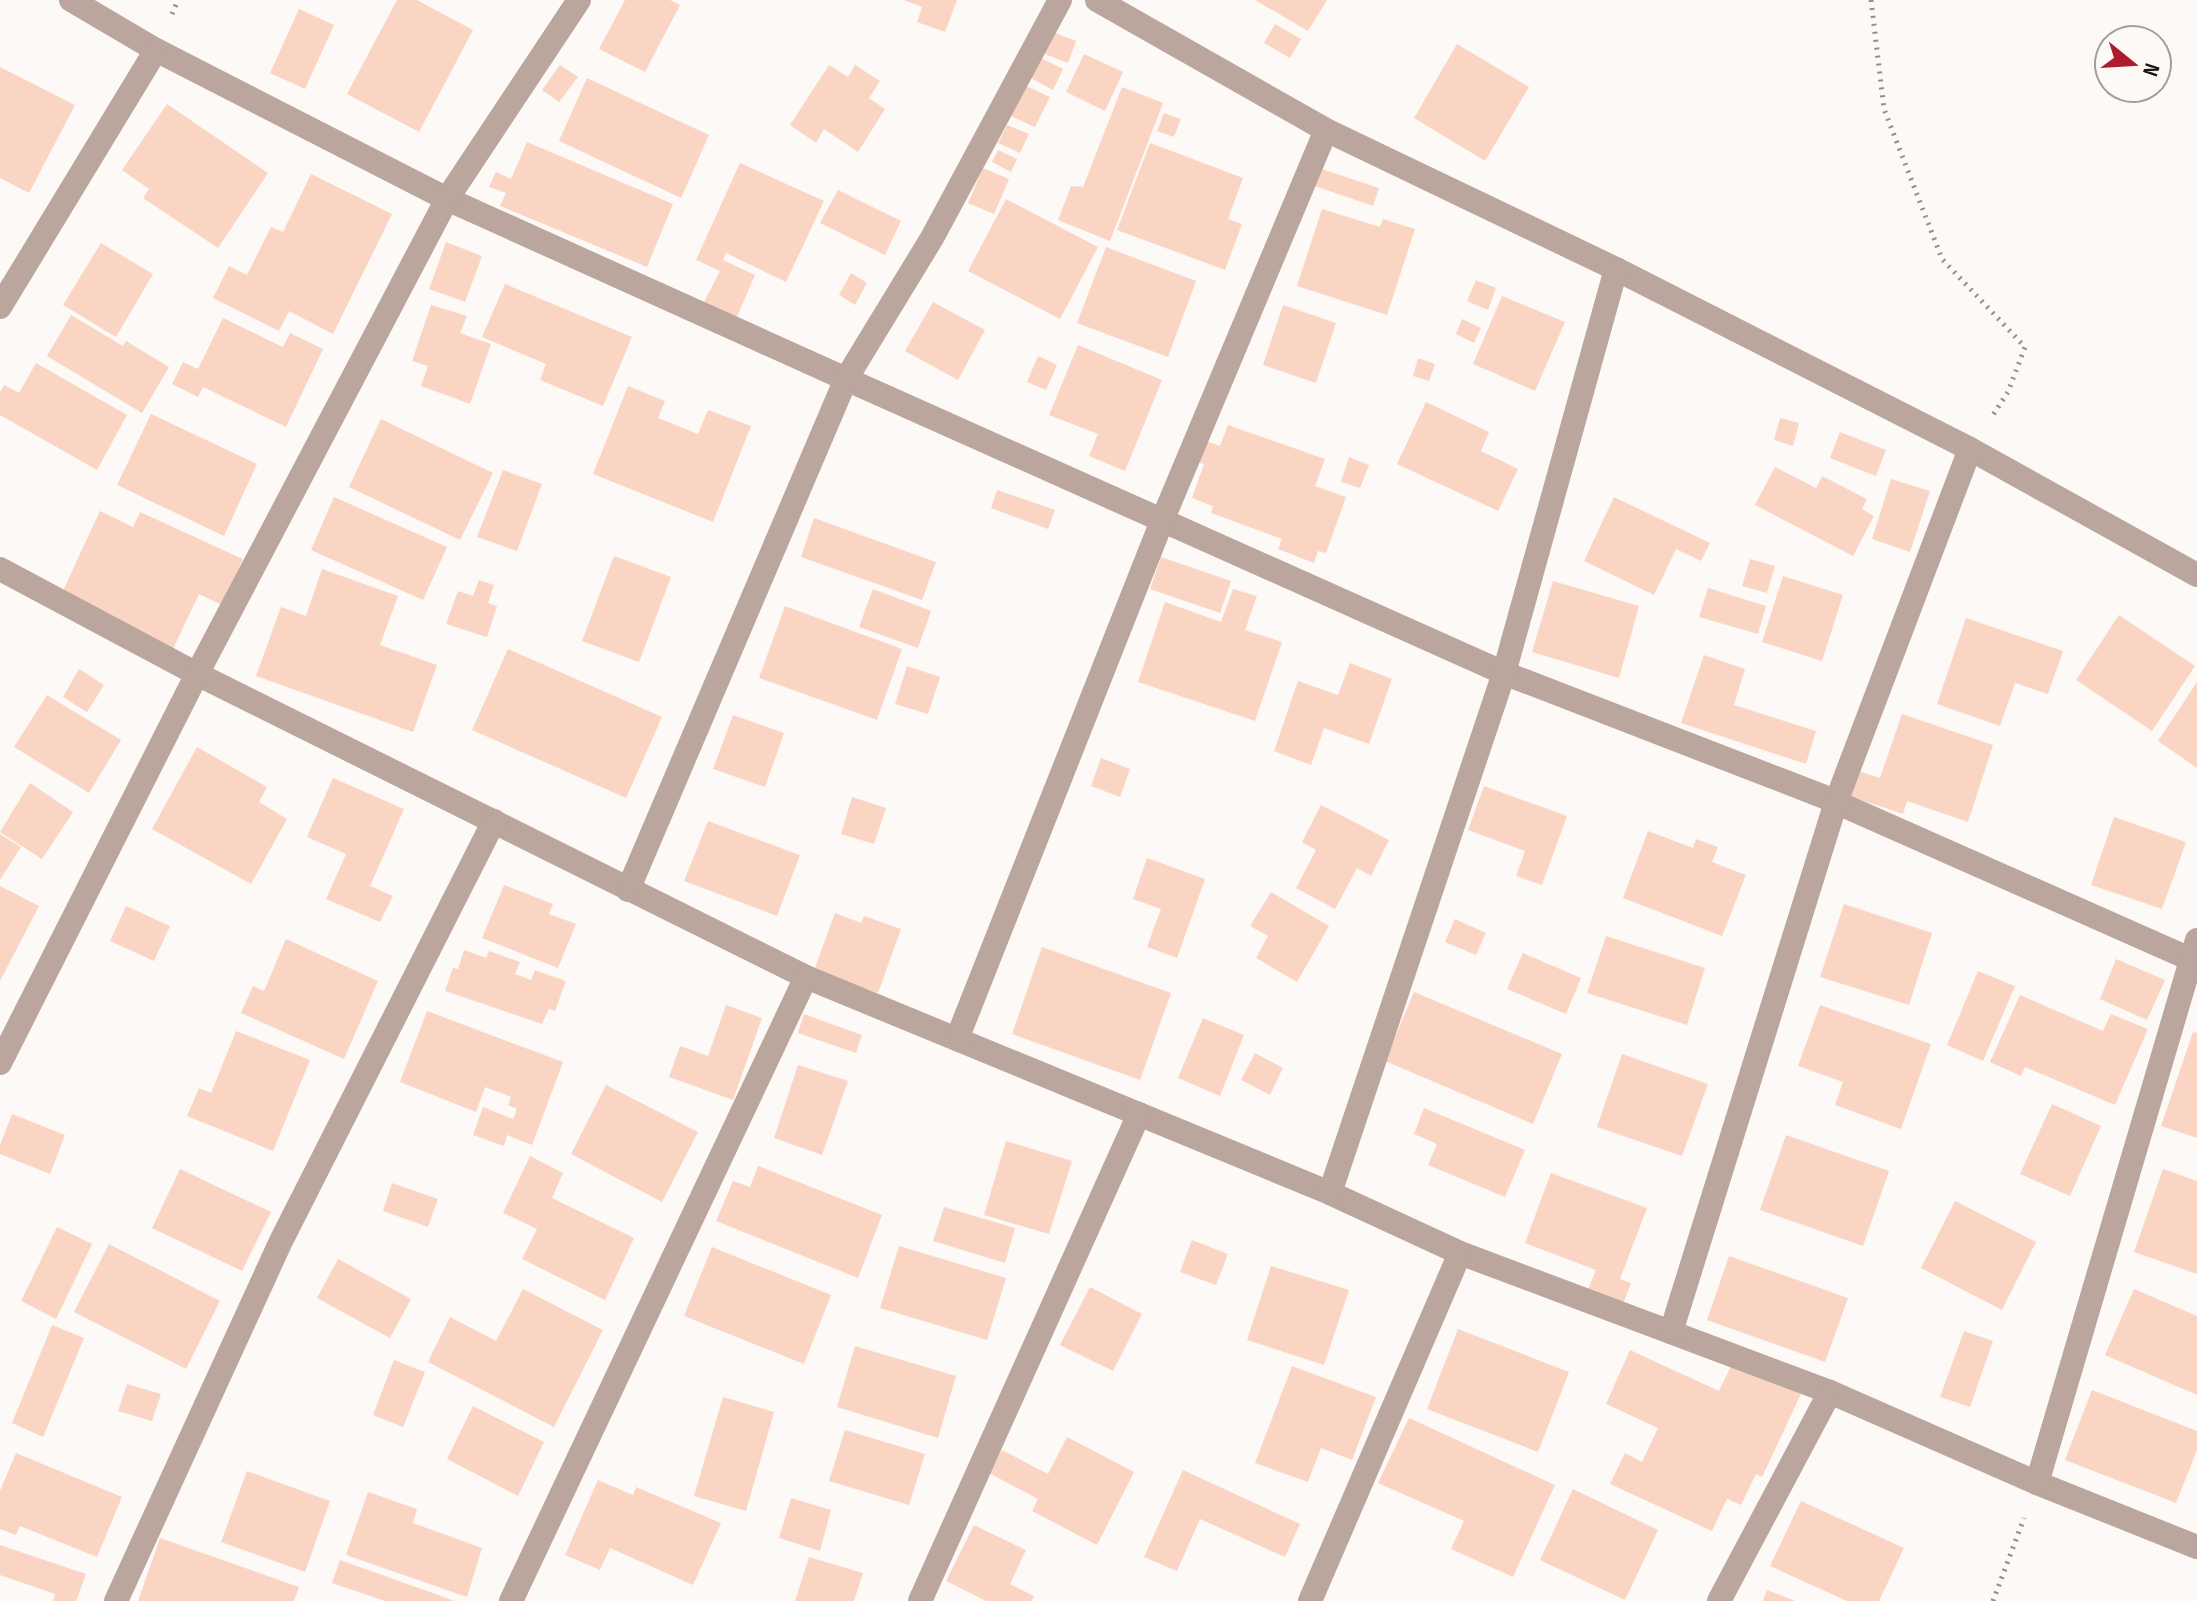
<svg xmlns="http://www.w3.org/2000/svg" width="2197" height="1601" viewBox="0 0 2197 1601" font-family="'Sofia Sans Condensed',sans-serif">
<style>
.building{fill:#fad5c3}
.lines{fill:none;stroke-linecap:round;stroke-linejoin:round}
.path{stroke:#948f8c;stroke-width:5;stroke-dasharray:2 6;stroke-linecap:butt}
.minor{stroke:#bba69d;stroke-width:24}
</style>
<rect width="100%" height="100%" fill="#fdf9f7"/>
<g class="building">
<path d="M 397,0 L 417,0 L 473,30 L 419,132 L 347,94 Z"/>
<path d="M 625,0 L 670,0 L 680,5 L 645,72 L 599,49 Z"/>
<path d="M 904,0 L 957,0 L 945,32 L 917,22 L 922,7 Z"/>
<path d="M 1255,0 L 1327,0 L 1308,31 Z"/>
<path d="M 299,9 L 334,25 L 305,89 L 270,73 Z"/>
<path d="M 1275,24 L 1301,39 L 1290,58 L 1264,43 Z"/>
<path d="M 1053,32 L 1076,41 L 1068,63 L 1045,54 Z"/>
<path d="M 1457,44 L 1529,87 L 1485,161 L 1414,118 Z"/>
<path d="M 1084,54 L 1123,72 L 1105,111 L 1066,92 Z"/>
<path d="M 1039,57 L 1063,69 L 1053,90 L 1029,77 Z"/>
<path d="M 560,65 L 578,77 L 559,102 L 542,90 Z"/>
<path d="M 829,65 L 848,77 L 855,65 L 880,81 L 869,98 L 885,109 L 858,152 L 824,129 L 816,143 L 790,125 Z"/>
<path d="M 0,67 L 75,105 L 29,193 L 0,178 Z"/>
<path d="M 587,78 L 709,135 L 681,198 L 559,141 Z"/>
<path d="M 1026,86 L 1050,97 L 1035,127 L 1011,116 Z"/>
<path d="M 1122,87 L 1163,103 L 1110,241 L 1058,220 L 1071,186 L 1083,187 Z"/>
<path d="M 167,104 L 268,173 L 218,248 L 143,198 L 149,189 L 122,170 Z"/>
<path d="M 1164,113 L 1181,119 L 1174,137 L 1157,131 Z"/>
<path d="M 1007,125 L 1029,134 L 1020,153 L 998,143 Z"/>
<path d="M 527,142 L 673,204 L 647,267 L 500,206 L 506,193 L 489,187 L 496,172 L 511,179 Z"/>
<path d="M 1150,143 L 1243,178 L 1228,219 L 1242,224 L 1225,270 L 1117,230 Z"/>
<path d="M 998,150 L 1017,159 L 1011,172 L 992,162 Z"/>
<path d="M 740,163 L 824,201 L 786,282 L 726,253 L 723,260 L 755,275 L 736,319 L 703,304 L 720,271 L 696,260 Z"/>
<path d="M 983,168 L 1009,179 L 994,214 L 968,203 Z"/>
<path d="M 1322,169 L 1379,188 L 1373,206 L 1315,186 Z"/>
<path d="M 311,174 L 392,214 L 333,334 L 289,311 L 279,331 L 213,298 L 229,266 L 247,275 L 271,227 L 283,232 Z"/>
<path d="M 838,190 L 901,221 L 885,255 L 820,223 Z"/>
<path d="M 1006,199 L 1098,247 L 1060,319 L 968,271 Z"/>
<path d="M 1322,209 L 1380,227 L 1383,219 L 1415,229 L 1387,315 L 1297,286 Z"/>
<path d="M 446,242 L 482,256 L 465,302 L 429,289 Z"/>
<path d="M 101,243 L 153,274 L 116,337 L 63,305 Z"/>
<path d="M 1106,247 L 1196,281 L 1168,357 L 1077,323 Z"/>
<path d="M 851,273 L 867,283 L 855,305 L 839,295 Z"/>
<path d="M 1476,280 L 1496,288 L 1488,310 L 1467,301 Z"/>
<path d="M 505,284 L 632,337 L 603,406 L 540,380 L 546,364 L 482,337 Z"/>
<path d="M 1502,296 L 1565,322 L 1535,391 L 1473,364 Z"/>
<path d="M 933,302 L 985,330 L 958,380 L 905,351 Z"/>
<path d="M 431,305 L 467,316 L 460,333 L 491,344 L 470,404 L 421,386 L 428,366 L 412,361 Z"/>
<path d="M 1283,305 L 1336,323 L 1316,383 L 1263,365 Z"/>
<path d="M 71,315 L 123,346 L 126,341 L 169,367 L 142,413 L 47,356 Z"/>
<path d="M 223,318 L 283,347 L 290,333 L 323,349 L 286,427 L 203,387 L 198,397 L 172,384 L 183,362 L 198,369 Z"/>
<path d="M 1462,319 L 1481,328 L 1474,343 L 1456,334 Z"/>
<path d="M 1078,345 L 1162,380 L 1125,471 L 1089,456 L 1098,434 L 1049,415 Z"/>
<path d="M 1038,356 L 1057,365 L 1046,390 L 1027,382 Z"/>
<path d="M 1418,358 L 1435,364 L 1429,381 L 1413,376 Z"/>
<path d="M 36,363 L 127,415 L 97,470 L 0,415 L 0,392 L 4,385 L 19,393 Z"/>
<path d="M 628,386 L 665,401 L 658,418 L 698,434 L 708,410 L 751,426 L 713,522 L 593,474 Z"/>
<path d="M 1426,402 L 1489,432 L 1481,451 L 1518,469 L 1498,511 L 1397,464 Z"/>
<path d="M 151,414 L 257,464 L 224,536 L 117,485 Z"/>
<path d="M 1780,418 L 1799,423 L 1793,446 L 1774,440 Z"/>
<path d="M 381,419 L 493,473 L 460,540 L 349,487 Z"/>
<path d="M 1228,425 L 1325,459 L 1315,486 L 1346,497 L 1326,553 L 1318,551 L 1314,563 L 1278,549 L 1282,539 L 1211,513 L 1213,506 L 1192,498 L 1204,464 L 1196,462 L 1203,440 L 1220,446 Z"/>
<path d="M 1840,432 L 1886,450 L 1876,476 L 1830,458 Z"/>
<path d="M 1349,457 L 1369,465 L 1360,488 L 1341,482 Z"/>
<path d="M 1775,467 L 1816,488 L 1822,476 L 1867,499 L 1862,509 L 1874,516 L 1853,556 L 1755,505 Z"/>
<path d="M 503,470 L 542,484 L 517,551 L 477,537 Z"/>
<path d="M 1891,479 L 1930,491 L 1910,552 L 1872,539 Z"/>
<path d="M 997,490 L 1055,510 L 1048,529 L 991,508 Z"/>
<path d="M 334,497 L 447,547 L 423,600 L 311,550 Z"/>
<path d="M 1614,497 L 1710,543 L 1701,561 L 1676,549 L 1654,595 L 1584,561 Z"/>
<path d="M 100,511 L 133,527 L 140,512 L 243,559 L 222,605 L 199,594 L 173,649 L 60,597 Z"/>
<path d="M 814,518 L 936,562 L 922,600 L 801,557 Z"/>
<path d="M 614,556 L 671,577 L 639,662 L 582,641 Z"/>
<path d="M 1161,557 L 1231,581 L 1220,613 L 1150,589 Z"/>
<path d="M 1750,559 L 1775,566 L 1767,593 L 1742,586 Z"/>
<path d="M 322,569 L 398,596 L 380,645 L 437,665 L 413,732 L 256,676 L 281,607 L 306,616 Z"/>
<path d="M 1783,576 L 1843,595 L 1822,661 L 1762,642 Z"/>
<path d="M 479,580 L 494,585 L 488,603 L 497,606 L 487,637 L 446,624 L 458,591 L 473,596 Z"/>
<path d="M 1553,581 L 1639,606 L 1619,678 L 1532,652 Z"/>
<path d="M 1708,588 L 1766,606 L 1758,634 L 1699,617 Z"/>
<path d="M 873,589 L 931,611 L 918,648 L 859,627 Z"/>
<path d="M 1233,589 L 1257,596 L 1245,630 L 1282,642 L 1255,721 L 1138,682 L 1165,602 L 1221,622 Z"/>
<path d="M 785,606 L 902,649 L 877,720 L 759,678 Z"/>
<path d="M 2119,615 L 2195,666 L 2152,731 L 2076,680 Z"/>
<path d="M 1966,618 L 2063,651 L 2048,694 L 2015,683 L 2000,726 L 1937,704 Z"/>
<path d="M 508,649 L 662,717 L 626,798 L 472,730 Z"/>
<path d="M 1704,655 L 1745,669 L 1734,705 L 1816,731 L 1806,764 L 1681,723 Z"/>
<path d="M 1350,663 L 1392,679 L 1369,744 L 1324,728 L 1311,765 L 1274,751 L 1298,681 L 1338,695 Z"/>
<path d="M 907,666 L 940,677 L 928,714 L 895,704 Z"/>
<path d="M 79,669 L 104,685 L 87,712 L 63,697 Z"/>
<path d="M 2197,682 L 2197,768 L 2158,741 Z"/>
<path d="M 47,695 L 121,740 L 89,793 L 14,747 Z"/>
<path d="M 1902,714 L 1993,745 L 1968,822 L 1907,801 L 1903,814 L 1849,796 L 1858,771 L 1880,778 Z"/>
<path d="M 733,715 L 784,733 L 765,787 L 713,769 Z"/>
<path d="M 197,747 L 267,787 L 259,802 L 287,819 L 251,884 L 152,829 Z"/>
<path d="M 1101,758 L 1130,769 L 1120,797 L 1091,786 Z"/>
<path d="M 333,778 L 404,809 L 370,886 L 393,896 L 380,922 L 326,899 L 346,854 L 307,837 Z"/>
<path d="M 30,783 L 73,812 L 42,859 L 0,832 Z"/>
<path d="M 1484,786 L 1567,816 L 1542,885 L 1516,876 L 1525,851 L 1468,830 Z"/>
<path d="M 852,797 L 886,808 L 874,844 L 841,834 Z"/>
<path d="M 1321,805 L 1389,840 L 1371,876 L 1357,868 L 1335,909 L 1296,888 L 1316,850 L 1302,842 Z"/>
<path d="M 2114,817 L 2186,842 L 2162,909 L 2091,885 Z"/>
<path d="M 708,821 L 800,855 L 777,916 L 684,881 Z"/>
<path d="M 1648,831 L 1693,848 L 1696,839 L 1718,847 L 1712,862 L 1746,875 L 1722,936 L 1623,898 Z"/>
<path d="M 0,834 L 21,847 L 0,880 Z"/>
<path d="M 1147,858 L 1205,879 L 1177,958 L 1147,947 L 1161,909 L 1133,899 Z"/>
<path d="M 504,885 L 553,904 L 549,914 L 576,924 L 558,968 L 482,938 Z"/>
<path d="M 0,886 L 39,906 L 0,981 Z"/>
<path d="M 1271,892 L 1329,926 L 1297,982 L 1256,958 L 1268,936 L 1250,926 Z"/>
<path d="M 1844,904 L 1932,933 L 1909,1005 L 1820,977 Z"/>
<path d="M 126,906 L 170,926 L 154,961 L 110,941 Z"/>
<path d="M 835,913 L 861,923 L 864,916 L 901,929 L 878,993 L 814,970 Z"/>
<path d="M 1455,919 L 1486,933 L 1476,955 L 1445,942 Z"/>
<path d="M 1606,936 L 1705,968 L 1687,1025 L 1587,993 Z"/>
<path d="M 286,939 L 378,981 L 344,1059 L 241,1013 L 253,986 L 264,991 Z"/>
<path d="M 1042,947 L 1171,993 L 1140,1080 L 1012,1034 Z"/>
<path d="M 464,950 L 486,958 L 489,951 L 520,962 L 515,974 L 531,980 L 535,970 L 566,981 L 555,1011 L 549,1009 L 542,1024 L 445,991 L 453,968 L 458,969 Z"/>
<path d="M 1523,953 L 1581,978 L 1566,1014 L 1507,989 Z"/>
<path d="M 2116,959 L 2165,980 L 2147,1020 L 2100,999 Z"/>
<path d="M 1978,971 L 2015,986 L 1983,1061 L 1947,1045 Z"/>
<path d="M 1414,992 L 1562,1054 L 1533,1124 L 1385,1061 Z"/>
<path d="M 2020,995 L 2103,1031 L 2111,1014 L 2148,1029 L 2115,1105 L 2025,1067 L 2021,1076 L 1990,1062 Z"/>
<path d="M 726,1005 L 762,1018 L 733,1100 L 669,1077 L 680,1046 L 708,1056 Z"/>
<path d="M 1820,1005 L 1931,1044 L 1901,1129 L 1835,1105 L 1843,1082 L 1798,1066 Z"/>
<path d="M 427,1011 L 563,1062 L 532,1145 L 507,1135 L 504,1146 L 473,1135 L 483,1107 L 513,1119 L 517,1109 L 508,1105 L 511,1097 L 485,1087 L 476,1112 L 400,1082 Z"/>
<path d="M 804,1014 L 862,1035 L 856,1053 L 798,1033 Z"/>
<path d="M 1203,1018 L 1244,1035 L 1220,1096 L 1178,1078 Z"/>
<path d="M 236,1031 L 310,1060 L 273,1151 L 187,1116 L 199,1088 L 211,1093 Z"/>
<path d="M 2193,1032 L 2197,1033 L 2197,1138 L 2161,1126 Z"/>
<path d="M 1255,1053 L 1283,1068 L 1270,1095 L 1241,1080 Z"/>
<path d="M 1622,1054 L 1708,1084 L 1682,1156 L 1597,1127 Z"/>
<path d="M 798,1065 L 848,1081 L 822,1155 L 774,1138 Z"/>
<path d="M 606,1085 L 698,1132 L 662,1202 L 571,1154 Z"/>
<path d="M 2052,1104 L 2101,1126 L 2070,1196 L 2020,1174 Z"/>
<path d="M 1424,1108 L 1525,1150 L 1505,1197 L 1428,1165 L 1437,1144 L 1414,1134 Z"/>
<path d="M 12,1114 L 65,1135 L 50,1174 L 0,1154 L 0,1145 Z"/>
<path d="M 1786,1135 L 1889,1171 L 1863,1246 L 1760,1210 Z"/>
<path d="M 1006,1141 L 1072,1161 L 1049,1234 L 984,1215 Z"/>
<path d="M 530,1156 L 563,1173 L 552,1198 L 634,1238 L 605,1300 L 522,1259 L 537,1229 L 503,1213 Z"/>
<path d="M 758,1166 L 882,1215 L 858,1278 L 716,1221 L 733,1181 L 750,1187 Z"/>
<path d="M 180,1169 L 271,1212 L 242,1271 L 152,1228 Z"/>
<path d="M 2163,1169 L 2197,1181 L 2197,1274 L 2134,1252 Z"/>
<path d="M 1551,1173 L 1647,1208 L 1620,1279 L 1631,1283 L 1622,1307 L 1586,1294 L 1596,1270 L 1525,1243 Z"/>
<path d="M 392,1183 L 438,1199 L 428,1227 L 383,1211 Z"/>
<path d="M 1955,1201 L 2036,1242 L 2002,1310 L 1921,1268 Z"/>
<path d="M 944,1207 L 1015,1228 L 1005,1263 L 933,1241 Z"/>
<path d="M 57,1227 L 92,1244 L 56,1319 L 21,1301 Z"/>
<path d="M 1192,1240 L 1228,1254 L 1216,1285 L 1180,1272 Z"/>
<path d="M 109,1244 L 220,1301 L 186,1369 L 74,1312 Z"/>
<path d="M 899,1246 L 1006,1278 L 987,1340 L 880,1308 Z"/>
<path d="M 712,1247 L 831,1295 L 804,1364 L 684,1316 Z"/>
<path d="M 1729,1256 L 1848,1298 L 1825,1362 L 1707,1320 Z"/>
<path d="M 338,1259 L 411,1299 L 390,1338 L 317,1298 Z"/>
<path d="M 1271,1266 L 1349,1290 L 1324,1365 L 1247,1340 Z"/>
<path d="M 1090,1287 L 1142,1314 L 1113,1371 L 1060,1345 Z"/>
<path d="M 523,1289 L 603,1330 L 554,1427 L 428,1362 L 450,1317 L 496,1341 Z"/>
<path d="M 2134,1289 L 2197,1316 L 2197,1395 L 2105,1355 Z"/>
<path d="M 52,1325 L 84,1338 L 43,1437 L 12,1423 Z"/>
<path d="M 1458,1329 L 1569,1372 L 1538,1452 L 1427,1409 Z"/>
<path d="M 1964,1331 L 1993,1341 L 1970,1407 L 1940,1397 Z"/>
<path d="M 855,1346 L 956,1376 L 938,1438 L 837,1407 Z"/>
<path d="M 1630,1350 L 1719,1391 L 1733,1362 L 1801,1394 L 1762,1477 L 1756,1474 L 1741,1505 L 1727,1499 L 1712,1531 L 1610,1484 L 1625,1453 L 1642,1462 L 1658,1428 L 1606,1404 Z"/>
<path d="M 394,1360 L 425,1372 L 403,1427 L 373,1415 Z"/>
<path d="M 1292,1366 L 1376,1397 L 1352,1460 L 1321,1448 L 1308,1482 L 1255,1463 Z"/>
<path d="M 127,1384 L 161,1394 L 152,1421 L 118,1411 Z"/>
<path d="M 2092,1390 L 2197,1431 L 2197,1450 L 2176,1503 L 2065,1460 Z"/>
<path d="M 723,1397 L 774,1412 L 746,1511 L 694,1496 Z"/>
<path d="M 473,1406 L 544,1442 L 518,1496 L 447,1459 Z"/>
<path d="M 1409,1418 L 1555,1485 L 1513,1577 L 1451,1549 L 1464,1521 L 1378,1483 Z"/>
<path d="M 845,1430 L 925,1454 L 909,1505 L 829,1481 Z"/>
<path d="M 1067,1437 L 1134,1472 L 1097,1545 L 1032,1511 L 1038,1499 L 989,1473 L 1002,1450 L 1048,1474 Z"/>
<path d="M 16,1453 L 122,1497 L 97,1557 L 20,1526 L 16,1535 L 0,1529 L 0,1491 Z"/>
<path d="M 1183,1470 L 1300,1524 L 1285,1557 L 1200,1519 L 1177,1571 L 1144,1557 Z"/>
<path d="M 247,1471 L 330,1501 L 305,1572 L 221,1542 Z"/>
<path d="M 598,1480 L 633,1495 L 636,1487 L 721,1523 L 693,1585 L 610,1548 L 600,1570 L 565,1555 Z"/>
<path d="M 1573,1489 L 1658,1530 L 1625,1600 L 1540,1560 Z"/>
<path d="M 368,1492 L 417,1509 L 413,1523 L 482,1548 L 467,1597 L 346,1555 Z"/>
<path d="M 791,1498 L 831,1510 L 820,1551 L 779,1538 Z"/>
<path d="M 1801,1501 L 1904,1548 L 1879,1601 L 1847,1601 L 1770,1566 Z"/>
<path d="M 974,1525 L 1026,1550 L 1010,1584 L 1034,1596 L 1031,1601 L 986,1601 L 946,1581 Z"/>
<path d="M 160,1538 L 299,1587 L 294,1601 L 138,1601 Z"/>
<path d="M 0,1545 L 86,1574 L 76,1601 L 53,1601 L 55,1594 L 0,1575 Z"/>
<path d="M 809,1557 L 863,1573 L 854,1601 L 795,1601 Z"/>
<path d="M 340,1560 L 455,1601 L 385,1601 L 332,1583 Z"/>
<path d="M 1767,1590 L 1795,1601 L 1763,1601 Z"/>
</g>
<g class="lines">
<g class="path">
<path d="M 1871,0 L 1884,109 L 1942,259 L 2025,347 L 2008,392 L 1991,418"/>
<path d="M 172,14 L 178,0"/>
<path d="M 1993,1601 L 2024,1518"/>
</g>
<g class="minor">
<path d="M 71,0 L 156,50 L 447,199 L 846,379 L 1504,673 L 1822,796 L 2197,962"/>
<path d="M 1097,0 L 1326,130 L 1616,269 L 1970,449 L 2197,575"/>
<path d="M 0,307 L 156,50"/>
<path d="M 0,569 L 197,674 L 806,977 L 1330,1193 L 1460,1253 L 1830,1392 L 2037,1483 L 2197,1547"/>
<path d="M 628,890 L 846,379 L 932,238 L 1060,0"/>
<path d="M 957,1039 L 1162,521 L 1326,130"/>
<path d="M 0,1063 L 197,674 L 447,199 L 579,0"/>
<path d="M 1330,1193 L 1504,673 L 1616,269"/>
<path d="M 1671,1332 L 1836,802 L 1970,449"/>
<path d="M 2037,1483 L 2197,940"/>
<path d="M 116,1601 L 281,1241 L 494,821"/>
<path d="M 511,1601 L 806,977"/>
<path d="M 920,1601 L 1139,1114"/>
<path d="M 1310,1601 L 1460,1253"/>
<path d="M 1719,1601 L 1830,1392"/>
</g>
</g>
<g transform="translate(2133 64) rotate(108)"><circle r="38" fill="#fdf9f7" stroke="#a39e9c" stroke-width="2"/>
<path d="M0-6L14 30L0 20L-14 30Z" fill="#ae1b2d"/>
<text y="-12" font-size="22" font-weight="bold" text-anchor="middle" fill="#1c1613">N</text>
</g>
</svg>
